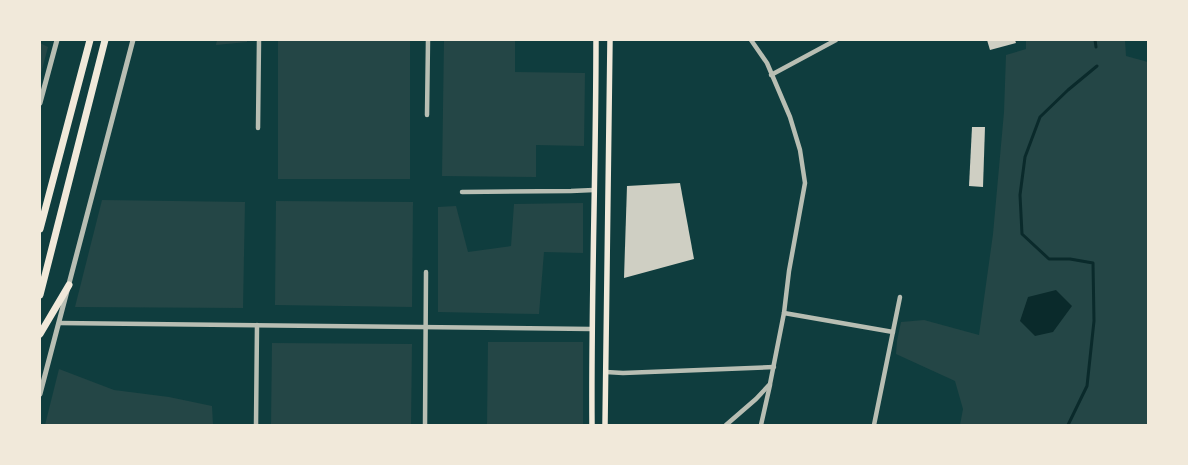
<svg xmlns="http://www.w3.org/2000/svg" width="1188" height="465" viewBox="0 0 1188 465" font-family="Literata,serif">
<style>
.green{fill:#244646}
.water{fill:#0a2a2b}
.lines{fill:none;stroke-linecap:round;stroke-linejoin:round}
.stream{stroke:#0a2a2b;stroke-width:3}
.building{fill:#cfcfc3}
.minor{stroke:#b8beb3;stroke-width:4.5}
.tertiary{stroke:#b8beb3;stroke-width:5}
.secondary{stroke:#f1e9da;stroke-width:5.5}
.trunk{stroke:#f1e9da;stroke-width:7}
</style>
<rect width="100%" height="100%" fill="#0f3d3e"/>
<g class="green">
<path d="M 217,40 L 247,40 L 247,42 L 216,45 Z"/>
<rect x="278" y="40" width="132" height="139"/>
<path d="M 444,40 L 515,40 L 515,72 L 585,73 L 584,146 L 536,145 L 536,177 L 442,176 Z"/>
<path d="M 1026,40 L 1125,40 L 1126,56 L 1148,62 L 1148,425 L 960,425 L 963,409 L 955,381 L 896,354 L 897,341 L 901,322 L 924,320 L 979,335 L 993,234 L 1004,112 L 1006,55 L 1026,49 Z"/>
<path d="M 40,43 L 48,47 L 40,77 Z"/>
<path d="M 102,200 L 245,202 L 243,308 L 75,307 Z"/>
<path d="M 276,201 L 413,202 L 412,307 L 275,305 Z"/>
<path d="M 583,203 L 583,253 L 544,252 L 539,314 L 438,312 L 438,207 L 456,206 L 468,252 L 511,246 L 514,204 Z"/>
<path d="M 488,342 L 583,342 L 583,425 L 487,425 Z"/>
<path d="M 272,343 L 412,344 L 411,425 L 271,425 Z"/>
<path d="M 59,369 L 114,390 L 169,397 L 212,406 L 213,425 L 45,425 Z"/>
</g>
<path class="water" d="M 1056,290 L 1072,306 L 1053,332 L 1035,336 L 1020,321 L 1028,297 Z"/>
<g class="lines">
<g class="stream">
<path d="M 1095,40 L 1096,47"/>
<path d="M 1068,425 L 1087,386 L 1094,321 L 1093,263 L 1070,259 L 1049,259 L 1022,234 L 1020,195 L 1025,157 L 1040,117 L 1068,90 L 1097,66"/>
</g>
</g>
<g class="building">
<path d="M 987,40 L 1015,40 L 1016,43 L 990,50 Z"/>
<path d="M 972,127 L 985,127 L 983,187 L 969,186 Z"/>
<path d="M 680,183 L 694,259 L 624,278 L 627,186 Z"/>
</g>
<g class="lines">
<g class="minor">
<path d="M 771,75 L 836,40"/>
<path d="M 427,115 L 428,40"/>
<path d="M 258,128 L 259,40"/>
<path d="M 462,192 L 571,191 L 594,190"/>
<path d="M 784,313 L 893,332"/>
<path d="M 59,323 L 591,329"/>
<path d="M 606,372 L 623,373 L 774,367"/>
<path d="M 256,425 L 257,325"/>
<path d="M 425,425 L 426,272"/>
<path d="M 726,425 L 756,399 L 770,384 L 784,313 L 789,271 L 805,183 L 800,150 L 790,117 L 767,63 L 751,40"/>
<path d="M 761,425 L 770,385"/>
<path d="M 874,425 L 900,297"/>
</g>
<g class="tertiary">
<path d="M 40,103 L 57,40"/>
<path d="M 40,394 L 133,40"/>
</g>
<g class="secondary">
<path d="M 592,425 C 591,297 596,168 596,40"/>
<path d="M 605,425 L 610,40"/>
</g>
<g class="trunk">
<path d="M 40,229 L 90,40"/>
<path d="M 40,295 L 105,40"/>
<path d="M 40,334 L 69,285"/>
</g>
</g>
<rect width="1188" height="465" fill="none" stroke="#f1e9da" stroke-width="82"/>
</svg>
